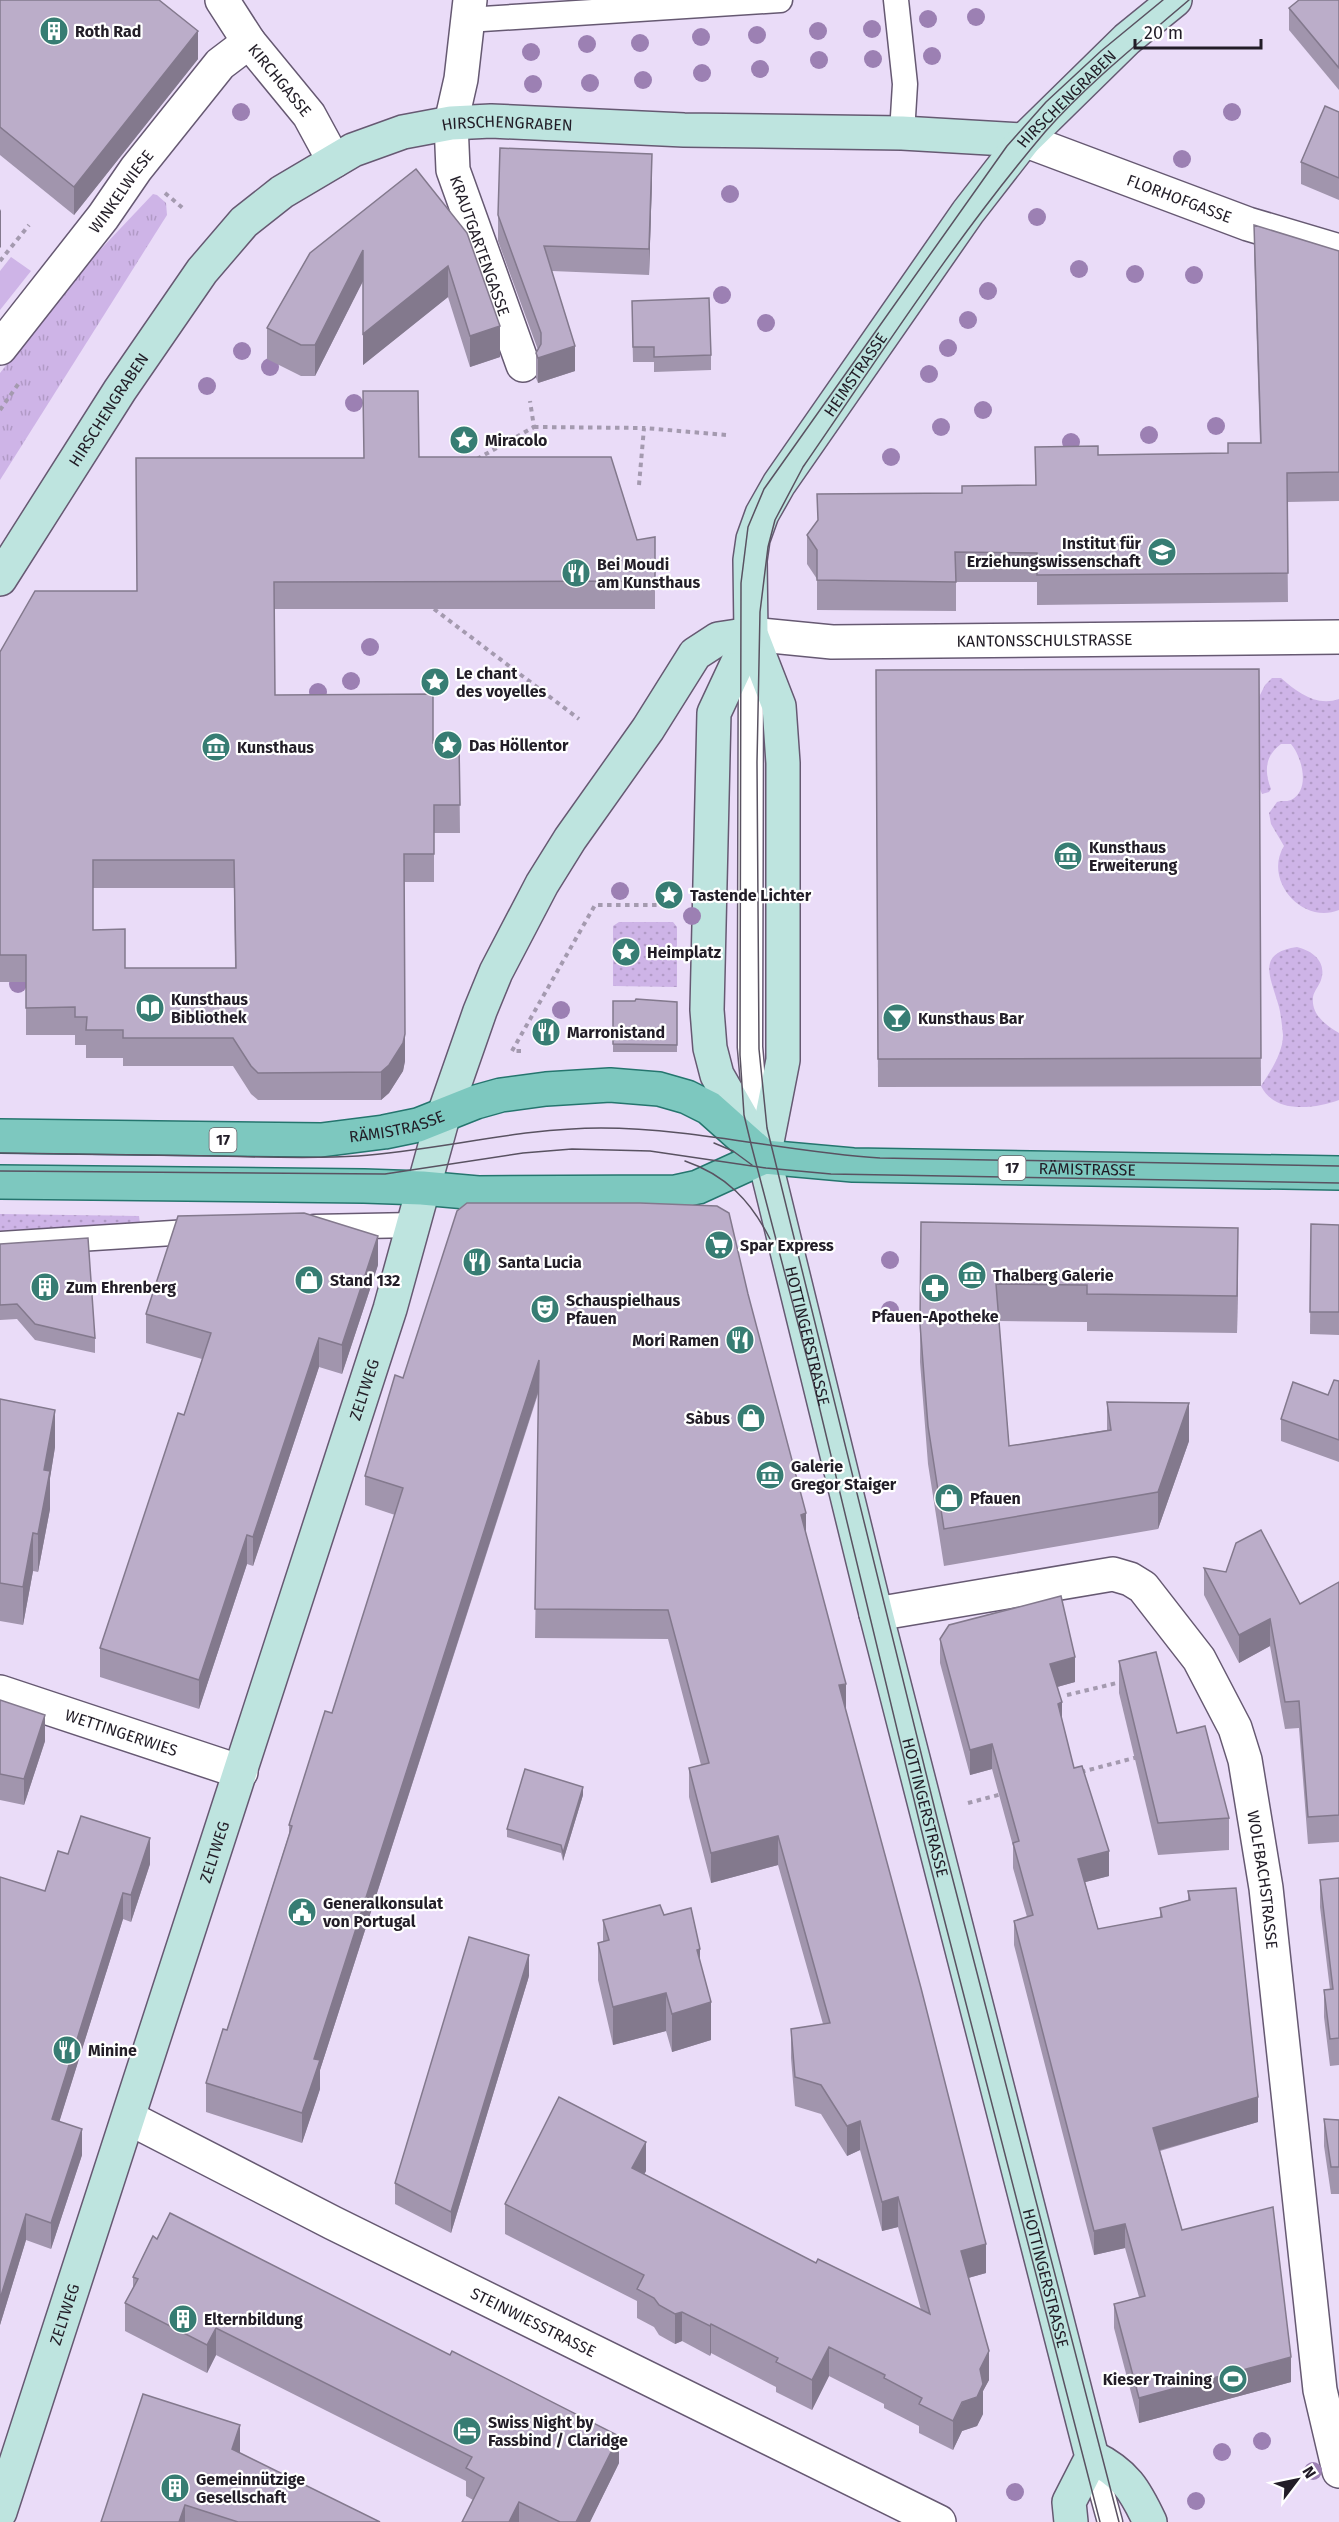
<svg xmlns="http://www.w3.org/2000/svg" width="1339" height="2522" viewBox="0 0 1339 2522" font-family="'Fira Sans',sans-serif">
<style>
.grass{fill:url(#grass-dots)}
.park{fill:url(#park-tufts)}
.garden{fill:#ceb4e7}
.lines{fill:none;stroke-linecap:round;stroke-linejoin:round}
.lane-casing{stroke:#665972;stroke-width:27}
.street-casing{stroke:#665972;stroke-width:36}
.secondary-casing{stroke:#665972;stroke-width:36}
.primary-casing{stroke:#25756e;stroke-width:36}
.path{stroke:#a49aaf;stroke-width:4;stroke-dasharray:4.5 4.5;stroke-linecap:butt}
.lane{stroke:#fff;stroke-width:24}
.street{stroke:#fff;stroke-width:33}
.secondary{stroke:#bee4df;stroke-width:33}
.primary{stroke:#7dc8bf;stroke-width:33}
.tram{stroke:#595261;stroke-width:1.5}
.tree{fill:#9c80b3}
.wall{fill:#a195ad;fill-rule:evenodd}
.shaded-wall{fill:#83798d}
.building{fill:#bbadc9;stroke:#83798d;stroke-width:1.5;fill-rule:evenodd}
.labels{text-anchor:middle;stroke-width:4.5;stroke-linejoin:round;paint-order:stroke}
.shield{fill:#fff;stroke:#646168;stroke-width:1.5}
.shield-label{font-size:15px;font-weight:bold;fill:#221d27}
.poi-label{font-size:16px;font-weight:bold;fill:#221d27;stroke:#fff;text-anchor:start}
.street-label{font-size:16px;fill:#221d27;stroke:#fff}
</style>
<defs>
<pattern id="grass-dots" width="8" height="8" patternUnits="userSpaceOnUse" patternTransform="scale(1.5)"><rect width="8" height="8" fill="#ceb4e7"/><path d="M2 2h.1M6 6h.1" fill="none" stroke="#b19ac6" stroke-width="1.8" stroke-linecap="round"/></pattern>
<pattern id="park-tufts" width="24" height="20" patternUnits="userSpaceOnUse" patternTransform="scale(1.5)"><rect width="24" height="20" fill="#ceb4e7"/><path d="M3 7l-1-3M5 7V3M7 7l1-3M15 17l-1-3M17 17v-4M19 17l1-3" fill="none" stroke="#b19ac6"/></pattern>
</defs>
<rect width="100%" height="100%" fill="#eadcf8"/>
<g class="grass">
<path d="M 1272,678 L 1281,678 C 1297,692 1316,707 1339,699 L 1339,910 C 1302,925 1263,880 1284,846 L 1271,824 L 1269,813 L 1277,802 C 1282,800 1286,802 1291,800 C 1311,790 1302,757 1291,744 L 1281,744 C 1265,756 1264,771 1271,789 L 1269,792 L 1262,794 L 1260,789 L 1259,697 L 1265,685 Z"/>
<path d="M 619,922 L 673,922 L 677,927 L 677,987 L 613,986 L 613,926 Z"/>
<path d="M 1297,947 C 1313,951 1327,962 1321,980 C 1319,986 1314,991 1313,997 C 1311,1015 1326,1025 1339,1033 L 1339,1100 C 1314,1109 1275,1114 1261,1086 C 1270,1072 1283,1053 1283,1035 C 1282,1026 1281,1015 1279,1007 C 1271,978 1255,953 1297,947 Z"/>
<path d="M 0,1214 L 139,1216 L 140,1224 L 0,1233 Z"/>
</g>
<path class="park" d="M 153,194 L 157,195 L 166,203 L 167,215 L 0,480 L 0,373 L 83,268 Z"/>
<path class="garden" d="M 11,257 L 31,271 L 0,310 L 0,271 Z"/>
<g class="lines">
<g class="lane-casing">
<g id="lane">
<path d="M 896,0 L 905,84 L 902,133"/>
<path d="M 467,20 L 780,0"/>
<path d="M 751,648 L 750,1047 L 755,1104 L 761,1140"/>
<path d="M 314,1227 L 414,1225"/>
<path d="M 0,1244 L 204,1231"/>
<path d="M 1092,2457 L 1110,2522"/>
</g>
</g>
<g class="street-casing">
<g id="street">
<path id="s1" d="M 222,0 L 249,42 L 309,115 L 334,161"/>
<path id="s2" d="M 470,0 L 461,79 L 451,123 L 453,170 L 523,365"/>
<path id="s3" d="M 1024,140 L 1248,224 L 1339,251"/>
<path id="s4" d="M 0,348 L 103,217 L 136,169 L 220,64 L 249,42"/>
<path id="s5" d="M 751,634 L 832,642 L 1339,637"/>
<path id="s6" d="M 876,1614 L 1113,1574 L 1130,1579 L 1143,1587 L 1199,1659 L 1235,1728 L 1245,1760 L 1266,1888 L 1320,2390 L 1339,2471"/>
<path id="s7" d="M 0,1692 L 241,1772"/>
<path id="s8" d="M 129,2118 L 333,2223 L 939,2522"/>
</g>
</g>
<g class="secondary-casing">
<g id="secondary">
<path id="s9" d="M 0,579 L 120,390 L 202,271 L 244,222 L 282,192 L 353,150 L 403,132 L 451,123 L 491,121 L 684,130 L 902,133 L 1024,140"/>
<path id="s10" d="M 751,634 L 714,713 L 707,1010 L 710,1048 L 717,1075 L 764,1157 L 876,1614 L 1092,2457 L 1069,2502 L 1071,2522"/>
<path id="s11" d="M 764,1157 L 783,1060 L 783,763 L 779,706 L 751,634 L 750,560 L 753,539 L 762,514 L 779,484 L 968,212 L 1024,140 L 1127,39 L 1175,0"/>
<path d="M 1092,2457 C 1125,2473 1135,2490 1150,2522"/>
<path id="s12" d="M 0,2512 L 390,1309 L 443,1117 L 480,1011 L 496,972 L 542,884 L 570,839 L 648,729 L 695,654 L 718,639 L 751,634"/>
</g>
</g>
<g class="primary-casing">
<g id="primary">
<path id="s13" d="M 0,1136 L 321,1140 L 384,1132 L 418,1125 L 476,1102 L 501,1095 L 546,1089 L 610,1085 L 659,1089 L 687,1097 L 709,1108 L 764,1157"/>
<path id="s14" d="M 0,1182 L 364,1186 L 422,1188 L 478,1193 L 675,1192 L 698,1187 L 764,1157 L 853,1165 L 1339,1173"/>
</g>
</g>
<g class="path">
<path d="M 165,193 L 185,210"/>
<path d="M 0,261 L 29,225"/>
<path d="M 0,410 L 19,383"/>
<path d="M 534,427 L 644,428"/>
<path d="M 477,459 L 534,427 L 530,401"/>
<path d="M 639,485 L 644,428 L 727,435"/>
<path d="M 434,609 L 579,719"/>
<path d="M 521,1051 L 512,1051 L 595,905 L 671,905"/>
<path d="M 1067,1695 L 1121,1682"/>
<path d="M 1081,1772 L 1138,1757"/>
<path d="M 968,1803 L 1002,1794"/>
</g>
<use href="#lane" class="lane"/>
<use href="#street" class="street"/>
<use href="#secondary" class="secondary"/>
<use href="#primary" class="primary"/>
<g class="tram">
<path d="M 714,1143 L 733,1151 L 752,1165"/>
<path d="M 0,1153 C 73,1154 145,1155 218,1156 C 264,1157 312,1159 358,1156 C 440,1150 519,1128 601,1128 C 694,1128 787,1152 880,1158 L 1339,1166"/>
<path d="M 685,1161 C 726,1175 751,1201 770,1239"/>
<path d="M 0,1171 L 385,1174 L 523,1153 L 572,1149 L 650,1151 L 766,1168 L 831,1174 L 1339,1183"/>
<path d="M 1100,2522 L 925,1845 L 813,1381 L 751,1144 L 744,1115 L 740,1055 L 741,583 L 748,527 L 764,489 L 1007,146 L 1046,102 L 1101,51 L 1163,0"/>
<path d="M 1119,2522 L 939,1826 L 767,1128 L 759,1049 L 757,762 L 760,612 L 768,547 L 775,520 L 803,467 C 881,354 956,237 1045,132 C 1088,83 1140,42 1189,0"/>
</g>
</g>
<g class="tree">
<circle cx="976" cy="17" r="9"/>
<circle cx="928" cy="19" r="9"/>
<circle cx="872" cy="29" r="9"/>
<circle cx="818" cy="31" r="9"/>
<circle cx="757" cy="35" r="9"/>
<circle cx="701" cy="37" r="9"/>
<circle cx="640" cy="43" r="9"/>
<circle cx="587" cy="44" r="9"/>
<circle cx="531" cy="52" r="9"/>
<circle cx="932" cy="56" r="9"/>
<circle cx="873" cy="59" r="9"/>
<circle cx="819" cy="60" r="9"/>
<circle cx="760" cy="69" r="9"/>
<circle cx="702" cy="73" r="9"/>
<circle cx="643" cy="80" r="9"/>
<circle cx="590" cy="83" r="9"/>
<circle cx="533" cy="84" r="9"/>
<circle cx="241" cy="112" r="9"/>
<circle cx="1232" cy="112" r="9"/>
<circle cx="1182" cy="159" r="9"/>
<circle cx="730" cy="194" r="9"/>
<circle cx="1037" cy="217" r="9"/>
<circle cx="1079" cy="269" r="9"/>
<circle cx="1135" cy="274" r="9"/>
<circle cx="1194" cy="275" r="9"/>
<circle cx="988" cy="291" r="9"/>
<circle cx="722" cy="295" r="9"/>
<circle cx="968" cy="320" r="9"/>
<circle cx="766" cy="323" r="9"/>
<circle cx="948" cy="348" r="9"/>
<circle cx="242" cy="351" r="9"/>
<circle cx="270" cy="367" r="9"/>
<circle cx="929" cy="374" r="9"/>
<circle cx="207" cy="386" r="9"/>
<circle cx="354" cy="403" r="9"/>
<circle cx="983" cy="410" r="9"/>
<circle cx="1216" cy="426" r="9"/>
<circle cx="941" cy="427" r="9"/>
<circle cx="1149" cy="435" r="9"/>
<circle cx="1071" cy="442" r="9"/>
<circle cx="891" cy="457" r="9"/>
<circle cx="370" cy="647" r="9"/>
<circle cx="351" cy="681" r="9"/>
<circle cx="318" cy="692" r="9"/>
<circle cx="620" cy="891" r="9"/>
<circle cx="692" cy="916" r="9"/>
<circle cx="18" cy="984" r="9"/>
<circle cx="561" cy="1010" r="9"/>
<circle cx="890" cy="1260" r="9"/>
<circle cx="890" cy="1310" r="9"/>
<circle cx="1262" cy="2441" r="9"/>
<circle cx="1222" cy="2452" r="9"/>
<circle cx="1313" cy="2471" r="9"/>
<circle cx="1015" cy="2492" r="9"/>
<circle cx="1196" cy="2501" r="9"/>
</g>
<g class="wall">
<path d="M 0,0 L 198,59 L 74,215 L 0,155 Z"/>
<path d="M 1339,0 L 1339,90 L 1289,30 L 1289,8 Z"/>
<path d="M 1339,112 L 1339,200 L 1301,184 L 1301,162 Z"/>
<path d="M 416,169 L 500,357 L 470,367 L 448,297 L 363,365 L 363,281 L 315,376 L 301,376 L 267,359 L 267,328 Z"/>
<path d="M 652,179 L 649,275 L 552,271 L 575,371 L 538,383 L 536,378 L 536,353 L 538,350 L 498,241 L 498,215 Z"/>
<path d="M 1254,225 L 1339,251 L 1339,501 L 1287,502 L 1288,602 L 1037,605 L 1037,582 L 956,582 L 956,611 L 817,610 L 817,579 L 807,564 L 807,535 L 962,493 L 1035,485 L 1098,455 L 1228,453 L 1260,443 L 1254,254 Z"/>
<path d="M 632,316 L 711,355 L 711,370 L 654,372 L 654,362 L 633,362 Z"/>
<path d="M 419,457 L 637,540 L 655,537 L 655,609 L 274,609 L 275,695 L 433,743 L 459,743 L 460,833 L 434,833 L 434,882 L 404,882 L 405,1061 L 403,1071 L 389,1093 L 381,1100 L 258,1100 L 251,1094 L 233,1066 L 123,1066 L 123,1058 L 86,1058 L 86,1045 L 75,1045 L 75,1035 L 26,1035 L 26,982 L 0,982 L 0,652 L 137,591 ZM 93,888 L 234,888 L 235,968 L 125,968 L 93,930 Z"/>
<path d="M 1259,669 L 1261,1086 L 878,1087 L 876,670 Z"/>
<path d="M 613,1001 L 677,1002 L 677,1052 L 613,1052 Z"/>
<path d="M 921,1222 L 1238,1265 L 1237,1333 L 1087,1331 L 1087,1322 L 999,1321 L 1009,1446 L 1107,1430 L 1107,1402 L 1189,1441 L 1158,1529 L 944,1566 L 928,1464 L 920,1362 Z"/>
<path d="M 1311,1224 L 1339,1225 L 1339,1335 L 1310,1334 Z"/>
<path d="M 0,1244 L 95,1338 L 95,1353 L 35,1340 L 17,1319 L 0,1320 Z"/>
<path d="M 378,1265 L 342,1374 L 319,1367 L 253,1566 L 247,1564 L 199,1709 L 100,1677 L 100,1648 L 184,1415 L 202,1359 L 146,1343 L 146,1314 Z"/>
<path d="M 748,1294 L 806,1533 L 846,1713 L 986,2273 L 968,2278 L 989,2380 L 983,2391 L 983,2414 L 977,2426 L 962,2431 L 953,2450 L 919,2433 L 919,2426 L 884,2408 L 884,2404 L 829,2376 L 812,2410 L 776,2392 L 776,2387 L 711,2353 L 710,2356 L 682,2341 L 675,2344 L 659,2335 L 654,2327 L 637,2318 L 637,2301 L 505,2234 L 505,2204 L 646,2171 L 644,2174 L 816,2263 L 921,2310 L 898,2227 L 882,2231 L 860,2150 L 847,2156 L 821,2114 L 795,2106 L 791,2058 L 791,2029 L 823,2024 L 778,1865 L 711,1883 L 689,1797 L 689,1768 L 701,1765 L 668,1639 L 535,1638 L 539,1391 L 320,2070 L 320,2089 L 302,2143 L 206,2112 L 206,2083 L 227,2030 L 289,1834 L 289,1825 L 332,1713 L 395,1515 L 365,1505 L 365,1476 L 403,1378 Z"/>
<path d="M 1339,1381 L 1339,1462 L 1281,1441 L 1281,1419 L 1328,1395 Z"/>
<path d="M 0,1399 L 55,1447 L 50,1478 L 50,1509 L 38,1572 L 33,1571 L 23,1625 L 0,1621 Z"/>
<path d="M 1204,1568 L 1300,1604 L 1339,1582 L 1339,1842 L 1308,1844 L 1299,1728 L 1285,1729 L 1270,1646 L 1239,1663 L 1204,1595 Z"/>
<path d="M 940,1639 L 1075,1682 L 1057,1687 L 1062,1720 L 1074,1768 L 1109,1876 L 1085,1882 L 1098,1929 L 1160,1917 L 1160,1908 L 1188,1900 L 1188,1891 L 1258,2122 L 1160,2151 L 1182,2230 L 1291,2382 L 1139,2423 L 1114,2328 L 1114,2304 L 1139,2297 L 1125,2248 L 1094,2255 L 1014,1945 L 1014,1921 L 1027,1917 L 1013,1868 L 1013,1846 L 992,1769 L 970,1775 L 940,1663 Z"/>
<path d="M 1119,1661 L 1177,1733 L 1229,1818 L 1229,1850 L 1158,1855 L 1119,1693 Z"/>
<path d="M 0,1700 L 45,1741 L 24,1805 L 0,1800 Z"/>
<path d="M 583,1795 L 563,1861 L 561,1853 L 507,1837 L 507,1829 Z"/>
<path d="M 68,1854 L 150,1864 L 131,1922 L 123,1919 L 59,2122 L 82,2155 L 51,2249 L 26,2240 L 0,2325 L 0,1877 L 45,1891 Z"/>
<path d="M 1339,1878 L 1339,2065 L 1330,2066 L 1324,2017 L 1324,1990 L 1330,1990 L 1320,1907 L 1320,1880 Z"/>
<path d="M 664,1915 L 700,1962 L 711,2040 L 672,2052 L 666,2031 L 613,2045 L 598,1980 L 598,1943 L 603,1941 L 603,1920 Z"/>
<path d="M 529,1976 L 451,2233 L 395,2204 L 395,2183 Z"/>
<path d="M 1324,2119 L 1339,2120 L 1339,2194 L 1331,2194 L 1324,2146 Z"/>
<path d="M 157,2239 L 619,2463 L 590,2522 L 462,2522 L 473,2500 L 466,2496 L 466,2481 L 216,2355 L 207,2373 L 125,2331 L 125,2303 L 133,2288 L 133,2277 Z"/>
<path d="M 240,2453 L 380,2522 L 101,2522 Z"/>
</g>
<g class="shaded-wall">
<path d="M 198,31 L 198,59 L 74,215 L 74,187 Z"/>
<path d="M 652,154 L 652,179 L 649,275 L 649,249 Z"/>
<path d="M 1,209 L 1,247 L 0,248 L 0,211 Z"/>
<path d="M 363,250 L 363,281 L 315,376 L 315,345 Z"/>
<path d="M 448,266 L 448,297 L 363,365 L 363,334 Z"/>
<path d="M 500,326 L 500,357 L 470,367 L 470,336 Z"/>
<path d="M 575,346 L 575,371 L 538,383 L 538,358 Z"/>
<path d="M 405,1034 L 405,1061 L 403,1071 L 389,1093 L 381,1100 L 381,1072 Z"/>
<path d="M 1238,1228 L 1238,1265 L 1237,1333 L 1237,1296 Z"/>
<path d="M 378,1236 L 378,1265 L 342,1374 L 342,1345 Z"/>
<path d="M 319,1338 L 319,1367 L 253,1566 L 253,1537 Z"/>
<path d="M 539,1360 L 539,1389 L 320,2070 L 320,2089 L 302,2143 L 302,2113 L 314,2059 Z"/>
<path d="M 1189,1403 L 1189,1441 L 1158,1529 L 1158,1492 Z"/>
<path d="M 55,1410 L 55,1447 L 50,1478 L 50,1509 L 38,1572 L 38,1534 L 44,1470 Z"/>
<path d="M 806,1513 L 806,1543 L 801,1515 Z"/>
<path d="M 33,1533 L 33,1571 L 23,1625 L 23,1587 Z"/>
<path d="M 247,1535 L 247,1564 L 199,1709 L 199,1680 Z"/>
<path d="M 1270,1619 L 1270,1646 L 1239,1663 L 1239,1635 Z"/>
<path d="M 1075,1657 L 1075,1682 L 1050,1689 L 1050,1664 Z"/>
<path d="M 846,1684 L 846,1713 L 839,1685 Z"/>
<path d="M 1062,1702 L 1062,1727 L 1058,1704 Z"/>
<path d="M 45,1715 L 45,1741 L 24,1805 L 24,1779 Z"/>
<path d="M 992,1744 L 992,1769 L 970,1775 L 970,1750 Z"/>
<path d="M 583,1787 L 583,1795 L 563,1861 L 563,1853 Z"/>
<path d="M 778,1836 L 778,1865 L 711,1883 L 711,1853 Z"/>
<path d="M 150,1838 L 150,1864 L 131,1922 L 131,1895 Z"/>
<path d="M 1109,1851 L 1109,1876 L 1078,1884 L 1078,1859 Z"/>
<path d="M 123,1893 L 123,1919 L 52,2145 L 52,2119 Z"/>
<path d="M 700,1949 L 700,1987 L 697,1950 Z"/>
<path d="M 529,1955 L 529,1976 L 451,2233 L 451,2212 Z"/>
<path d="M 666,1993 L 666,2031 L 613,2045 L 613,2007 Z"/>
<path d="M 711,2002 L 711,2040 L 672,2052 L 672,2014 Z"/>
<path d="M 1258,2097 L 1258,2122 L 1153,2152 L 1153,2128 Z"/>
<path d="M 860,2121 L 860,2150 L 847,2156 L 847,2126 Z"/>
<path d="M 82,2129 L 82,2155 L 51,2249 L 51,2223 Z"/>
<path d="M 646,2142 L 646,2171 L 632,2198 L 632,2168 Z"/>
<path d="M 898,2197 L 898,2227 L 882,2231 L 882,2202 Z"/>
<path d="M 26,2214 L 26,2240 L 0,2325 L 0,2299 Z"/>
<path d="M 1125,2224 L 1125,2248 L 1094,2255 L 1094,2231 Z"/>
<path d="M 986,2244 L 986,2273 L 961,2280 L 961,2251 Z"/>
<path d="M 682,2312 L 682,2341 L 675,2344 L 675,2314 Z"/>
<path d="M 711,2324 L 711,2353 L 710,2356 L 710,2326 Z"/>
<path d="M 216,2328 L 216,2355 L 207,2373 L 207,2345 Z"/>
<path d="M 829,2347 L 829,2376 L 812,2410 L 812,2380 Z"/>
<path d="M 989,2351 L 989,2380 L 983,2391 L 983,2414 L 977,2426 L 962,2431 L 953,2450 L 953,2421 Z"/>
<path d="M 1291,2357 L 1291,2382 L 1139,2423 L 1139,2398 Z"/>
<path d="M 240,2425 L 240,2453 L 232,2449 Z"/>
<path d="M 619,2436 L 619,2463 L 590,2522 L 576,2522 Z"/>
<path d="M 519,2502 L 519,2522 L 509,2522 Z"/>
<path d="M 185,2505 L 185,2522 L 179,2522 Z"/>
</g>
<g class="building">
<path d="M 0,0 L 159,0 L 198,31 L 74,187 L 0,127 Z"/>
<path d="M 1299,0 L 1339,0 L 1339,68 L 1289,8 Z"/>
<path d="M 1325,106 L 1339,112 L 1339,178 L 1301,162 Z"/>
<path d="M 500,148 L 652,154 L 649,249 L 544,246 L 575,346 L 538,358 L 536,353 L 541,344 L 541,333 L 498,215 Z"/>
<path d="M 416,169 L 467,233 L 500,326 L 470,336 L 448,266 L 363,334 L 363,250 L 315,345 L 301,345 L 267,328 L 310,253 Z"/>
<path d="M 1254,225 L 1339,251 L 1339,472 L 1287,473 L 1288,573 L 1037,575 L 1037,553 L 955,552 L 956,582 L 817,580 L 817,550 L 807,535 L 818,520 L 817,494 L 962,493 L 962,486 L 1036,485 L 1035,447 L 1098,446 L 1098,455 L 1228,453 L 1228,443 L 1261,443 Z"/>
<path d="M 709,298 L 711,355 L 654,357 L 654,347 L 633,347 L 632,301 Z"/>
<path d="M 363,391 L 418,391 L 419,457 L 611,457 L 637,540 L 655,537 L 655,581 L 274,582 L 275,695 L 433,694 L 433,743 L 459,743 L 460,805 L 434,805 L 434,854 L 404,854 L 405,1034 L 403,1043 L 389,1065 L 381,1072 L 258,1073 L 251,1066 L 233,1038 L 123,1038 L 123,1030 L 86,1030 L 87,1017 L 75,1017 L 75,1007 L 26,1008 L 26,955 L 0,955 L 0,652 L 35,591 L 137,591 L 136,458 L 364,458 ZM 93,860 L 234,860 L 236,968 L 125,968 L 125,929 L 93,930 Z"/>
<path d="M 1259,669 L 1261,1058 L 878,1059 L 876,670 Z"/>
<path d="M 636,999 L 677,1002 L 677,1045 L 613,1044 L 613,1001 L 635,1001 Z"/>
<path d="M 467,1203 L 640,1203 L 717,1206 L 729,1213 L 748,1294 L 806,1513 L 801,1515 L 846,1684 L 839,1685 L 921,1988 L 986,2244 L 961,2251 L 989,2351 L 980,2369 L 983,2384 L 977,2397 L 962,2402 L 953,2421 L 919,2404 L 922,2398 L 884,2378 L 885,2375 L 829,2347 L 812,2380 L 776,2362 L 778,2358 L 711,2324 L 710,2326 L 682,2312 L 675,2314 L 659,2305 L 654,2298 L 637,2289 L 644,2275 L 505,2204 L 559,2097 L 646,2142 L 632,2168 L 816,2263 L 818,2259 L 930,2314 L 898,2197 L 882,2202 L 860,2121 L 847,2126 L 821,2085 L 795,2077 L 791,2029 L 830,2023 L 778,1836 L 711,1853 L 689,1768 L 709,1763 L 668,1610 L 535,1609 L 539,1360 L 314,2059 L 320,2060 L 302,2113 L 206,2083 L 223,2029 L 227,2030 L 292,1826 L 289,1825 L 325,1711 L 332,1713 L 403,1488 L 365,1476 L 395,1375 L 403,1378 L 457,1211 Z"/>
<path d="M 304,1213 L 378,1236 L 342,1345 L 319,1338 L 253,1537 L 247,1535 L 199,1680 L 100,1648 L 178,1413 L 184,1415 L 211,1333 L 146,1314 L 178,1216 Z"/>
<path d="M 921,1222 L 1238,1228 L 1237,1296 L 1087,1294 L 1087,1285 L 996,1284 L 1009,1446 L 1111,1430 L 1107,1402 L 1189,1403 L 1158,1492 L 944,1529 L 928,1426 L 925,1389 L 920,1324 Z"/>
<path d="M 1311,1224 L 1339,1225 L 1339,1312 L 1310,1312 Z"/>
<path d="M 88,1238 L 95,1338 L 35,1324 L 17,1304 L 0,1305 L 0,1244 Z"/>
<path d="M 1334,1380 L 1339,1381 L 1339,1440 L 1281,1419 L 1293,1382 L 1328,1395 Z"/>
<path d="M 0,1399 L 55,1410 L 44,1470 L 50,1471 L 38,1534 L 33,1533 L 23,1587 L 0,1583 Z"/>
<path d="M 1261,1530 L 1300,1604 L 1339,1582 L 1339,1815 L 1308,1817 L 1299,1701 L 1285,1702 L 1270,1619 L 1239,1635 L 1204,1568 L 1226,1572 L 1236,1543 Z"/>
<path d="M 1061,1596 L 1075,1657 L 1050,1664 L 1062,1702 L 1058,1704 L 1074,1768 L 1082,1766 L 1109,1851 L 1078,1859 L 1098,1929 L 1162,1917 L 1160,1908 L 1190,1900 L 1188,1891 L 1236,1888 L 1258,2097 L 1153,2128 L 1182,2230 L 1273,2207 L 1291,2357 L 1139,2398 L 1114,2304 L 1145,2296 L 1125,2224 L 1094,2231 L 1014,1921 L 1033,1915 L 1013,1843 L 1019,1841 L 992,1744 L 970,1750 L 940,1639 L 949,1625 Z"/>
<path d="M 1156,1652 L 1177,1733 L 1205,1726 L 1229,1818 L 1158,1823 L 1119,1661 Z"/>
<path d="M 0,1700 L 45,1715 L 24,1779 L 0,1774 Z"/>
<path d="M 525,1769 L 583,1787 L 563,1853 L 561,1845 L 507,1829 Z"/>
<path d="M 81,1816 L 150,1838 L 131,1895 L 123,1893 L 52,2119 L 82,2129 L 51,2223 L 26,2214 L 0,2299 L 0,1877 L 45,1891 L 58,1851 L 68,1854 Z"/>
<path d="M 1339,1878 L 1339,2038 L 1330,2039 L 1324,1990 L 1333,1989 L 1320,1880 Z"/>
<path d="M 660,1905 L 664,1915 L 691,1908 L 700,1949 L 697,1950 L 711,2002 L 672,2014 L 666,1993 L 613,2007 L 598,1943 L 609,1940 L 603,1920 Z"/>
<path d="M 469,1937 L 529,1955 L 451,2212 L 395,2183 Z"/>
<path d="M 1324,2119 L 1339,2120 L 1339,2167 L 1331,2167 Z"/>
<path d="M 170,2213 L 450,2355 L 452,2351 L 619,2436 L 576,2522 L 560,2522 L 519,2502 L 509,2522 L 462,2522 L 484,2478 L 466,2468 L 472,2457 L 216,2328 L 207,2345 L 125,2303 L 138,2279 L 133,2277 L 153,2236 L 157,2239 Z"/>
<path d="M 143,2394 L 240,2425 L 232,2449 L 380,2522 L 238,2522 L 185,2505 L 179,2522 L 101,2522 Z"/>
</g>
<defs>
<g id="building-disc" transform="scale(1.5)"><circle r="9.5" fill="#377d73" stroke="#fff"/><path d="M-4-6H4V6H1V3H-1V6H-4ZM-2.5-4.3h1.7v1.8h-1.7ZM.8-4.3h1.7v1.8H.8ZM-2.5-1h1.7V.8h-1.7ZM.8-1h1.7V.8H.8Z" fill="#fff"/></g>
<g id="sight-disc" transform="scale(1.5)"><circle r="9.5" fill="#377d73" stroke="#fff"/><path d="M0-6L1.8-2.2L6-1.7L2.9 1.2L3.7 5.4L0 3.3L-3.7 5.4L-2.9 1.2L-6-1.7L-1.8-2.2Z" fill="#fff"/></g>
<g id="university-disc" transform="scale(1.5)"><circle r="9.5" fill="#377d73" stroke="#fff"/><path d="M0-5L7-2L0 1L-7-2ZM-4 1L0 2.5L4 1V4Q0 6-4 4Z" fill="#fff"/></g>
<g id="restaurant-disc" transform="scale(1.5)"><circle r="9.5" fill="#377d73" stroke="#fff"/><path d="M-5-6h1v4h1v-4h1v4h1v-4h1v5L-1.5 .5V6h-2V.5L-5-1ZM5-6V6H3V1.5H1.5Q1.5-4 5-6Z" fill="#fff"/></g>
<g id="museum-disc" transform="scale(1.5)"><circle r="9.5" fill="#377d73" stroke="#fff"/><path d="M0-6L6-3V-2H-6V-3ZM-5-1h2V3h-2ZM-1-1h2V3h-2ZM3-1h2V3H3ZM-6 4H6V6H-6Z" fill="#fff"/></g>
<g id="library-disc" transform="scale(1.5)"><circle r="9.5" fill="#377d73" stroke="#fff"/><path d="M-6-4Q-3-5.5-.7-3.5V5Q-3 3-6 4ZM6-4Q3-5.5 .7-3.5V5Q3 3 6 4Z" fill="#fff"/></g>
<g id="bar-disc" transform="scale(1.5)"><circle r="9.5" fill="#377d73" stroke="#fff"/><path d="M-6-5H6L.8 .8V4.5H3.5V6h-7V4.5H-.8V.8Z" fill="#fff"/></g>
<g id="supermarket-disc" transform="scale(1.5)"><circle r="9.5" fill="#377d73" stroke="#fff"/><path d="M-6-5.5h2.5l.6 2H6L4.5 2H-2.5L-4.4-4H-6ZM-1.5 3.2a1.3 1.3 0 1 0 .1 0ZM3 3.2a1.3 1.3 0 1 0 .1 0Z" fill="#fff"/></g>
<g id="shop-disc" transform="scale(1.5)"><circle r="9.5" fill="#377d73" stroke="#fff"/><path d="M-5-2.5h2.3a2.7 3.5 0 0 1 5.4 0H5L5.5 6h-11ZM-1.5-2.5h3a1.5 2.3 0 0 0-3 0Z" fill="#fff"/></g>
<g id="pharmacy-disc" transform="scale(1.5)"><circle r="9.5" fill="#377d73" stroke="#fff"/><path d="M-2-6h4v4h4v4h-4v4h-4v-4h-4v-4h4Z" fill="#fff"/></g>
<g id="theatre-disc" transform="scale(1.5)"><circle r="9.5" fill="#377d73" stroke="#fff"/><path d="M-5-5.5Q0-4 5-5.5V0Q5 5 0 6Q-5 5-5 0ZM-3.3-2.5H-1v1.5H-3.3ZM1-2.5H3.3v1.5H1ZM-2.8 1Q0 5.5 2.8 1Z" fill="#fff"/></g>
<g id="civic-disc" transform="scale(1.5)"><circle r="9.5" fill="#377d73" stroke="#fff"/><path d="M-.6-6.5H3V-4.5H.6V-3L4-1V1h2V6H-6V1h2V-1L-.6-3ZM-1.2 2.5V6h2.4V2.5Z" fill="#fff"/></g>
<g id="stadium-disc" transform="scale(1.5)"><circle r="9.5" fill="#377d73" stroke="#fff"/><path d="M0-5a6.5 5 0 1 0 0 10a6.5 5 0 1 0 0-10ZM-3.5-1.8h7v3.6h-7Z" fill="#fff"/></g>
<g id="hotel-disc" transform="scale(1.5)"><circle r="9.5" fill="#377d73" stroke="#fff"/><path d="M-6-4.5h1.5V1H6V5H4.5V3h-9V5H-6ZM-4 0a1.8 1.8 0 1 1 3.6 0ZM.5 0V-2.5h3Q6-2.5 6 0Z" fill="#fff"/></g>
</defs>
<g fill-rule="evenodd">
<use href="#building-disc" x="54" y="31"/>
<use href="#sight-disc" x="464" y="440"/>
<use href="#university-disc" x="1162" y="552"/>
<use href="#restaurant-disc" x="576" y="573"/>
<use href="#sight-disc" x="435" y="682"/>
<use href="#sight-disc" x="448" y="745"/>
<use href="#museum-disc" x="216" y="747"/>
<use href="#museum-disc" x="1068" y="856"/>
<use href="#sight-disc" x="669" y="895"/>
<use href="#sight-disc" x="626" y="952"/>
<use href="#library-disc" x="150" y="1008"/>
<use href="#bar-disc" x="897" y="1018"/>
<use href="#restaurant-disc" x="546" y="1032"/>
<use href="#supermarket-disc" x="719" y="1245"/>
<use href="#restaurant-disc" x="477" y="1262"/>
<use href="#museum-disc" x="972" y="1275"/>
<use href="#shop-disc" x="309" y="1280"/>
<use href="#building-disc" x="45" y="1287"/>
<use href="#pharmacy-disc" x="935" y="1288"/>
<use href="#theatre-disc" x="545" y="1309"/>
<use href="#restaurant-disc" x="740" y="1340"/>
<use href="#shop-disc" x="751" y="1418"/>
<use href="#museum-disc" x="770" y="1475"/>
<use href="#shop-disc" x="949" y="1498"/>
<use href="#civic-disc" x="302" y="1912"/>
<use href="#restaurant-disc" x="67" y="2050"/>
<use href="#building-disc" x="183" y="2319"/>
<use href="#stadium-disc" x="1233" y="2379"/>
<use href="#hotel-disc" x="467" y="2431"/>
<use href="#building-disc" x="175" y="2488"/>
</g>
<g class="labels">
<g class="shield">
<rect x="209.5" y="1128" width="27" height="24" rx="4.5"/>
<rect x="998.5" y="1156" width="27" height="24" rx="4.5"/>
</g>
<g class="shield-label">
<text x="223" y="1145">17</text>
<text x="1012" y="1173">17</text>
</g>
<g class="poi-label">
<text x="75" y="37">Roth Rad</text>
<text x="485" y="446">Miracolo</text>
<text x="1141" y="549" text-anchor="end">Institut für<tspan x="1141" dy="18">Erziehungswissenschaft</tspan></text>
<text x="597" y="570">Bei Moudi<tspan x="597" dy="18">am Kunsthaus</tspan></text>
<text x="456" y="679">Le chant<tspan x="456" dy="18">des voyelles</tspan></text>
<text x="469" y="751">Das Höllentor</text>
<text x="237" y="753">Kunsthaus</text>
<text x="1089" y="853">Kunsthaus<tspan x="1089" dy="18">Erweiterung</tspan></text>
<text x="690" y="901">Tastende Lichter</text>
<text x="647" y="958">Heimplatz</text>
<text x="171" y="1005">Kunsthaus<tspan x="171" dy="18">Bibliothek</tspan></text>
<text x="918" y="1024">Kunsthaus Bar</text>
<text x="567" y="1038">Marronistand</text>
<text x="740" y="1251">Spar Express</text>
<text x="498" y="1268">Santa Lucia</text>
<text x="993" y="1281">Thalberg Galerie</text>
<text x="330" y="1286">Stand 132</text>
<text x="66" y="1293">Zum Ehrenberg</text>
<text x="566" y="1306">Schauspielhaus<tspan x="566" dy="18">Pfauen</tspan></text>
<text x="935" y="1322" text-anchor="middle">Pfauen-Apotheke</text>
<text x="719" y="1346" text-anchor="end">Mori Ramen</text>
<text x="730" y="1424" text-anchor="end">Sàbus</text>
<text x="791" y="1472">Galerie<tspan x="791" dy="18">Gregor Staiger</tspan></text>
<text x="970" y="1504">Pfauen</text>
<text x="323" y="1909">Generalkonsulat<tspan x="323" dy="18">von Portugal</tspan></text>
<text x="88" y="2056">Minine</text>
<text x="204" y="2325">Elternbildung</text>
<text x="1212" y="2385" text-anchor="end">Kieser Training</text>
<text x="488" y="2428">Swiss Night by<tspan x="488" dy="18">Fassbind / Claridge</tspan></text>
<text x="196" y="2485">Gemeinnützige<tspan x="196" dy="18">Gesellschaft</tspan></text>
</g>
<g class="street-label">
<text dy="6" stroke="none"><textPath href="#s1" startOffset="99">KIRCHGASSE</textPath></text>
<text dy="6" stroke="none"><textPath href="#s11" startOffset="1168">HIRSCHENGRABEN</textPath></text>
<text dy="6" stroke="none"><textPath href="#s9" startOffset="722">HIRSCHENGRABEN</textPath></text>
<text dy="6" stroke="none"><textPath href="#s4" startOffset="198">WINKELWIESE</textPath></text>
<text dy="6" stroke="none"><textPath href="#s3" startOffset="166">FLORHOFGASSE</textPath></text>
<text dy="6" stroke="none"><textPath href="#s2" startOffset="252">KRAUTGARTENGASSE</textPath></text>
<text dy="6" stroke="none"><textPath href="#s11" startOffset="820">HEIMSTRASSE</textPath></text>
<text dy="6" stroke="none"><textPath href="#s9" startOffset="201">HIRSCHENGRABEN</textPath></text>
<text dy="6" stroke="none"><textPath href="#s5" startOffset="294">KANTONSSCHULSTRASSE</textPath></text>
<text dy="6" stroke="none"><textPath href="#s13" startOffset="398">RÄMISTRASSE</textPath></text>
<text dy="6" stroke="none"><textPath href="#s14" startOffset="1095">RÄMISTRASSE</textPath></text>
<text dy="6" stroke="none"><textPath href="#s10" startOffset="729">HOTTINGERSTRASSE</textPath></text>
<text dy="6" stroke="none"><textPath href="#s12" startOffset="1180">ZELTWEG</textPath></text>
<text dy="6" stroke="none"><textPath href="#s7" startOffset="128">WETTINGERWIES</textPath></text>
<text dy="6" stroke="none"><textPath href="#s10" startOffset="1215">HOTTINGERSTRASSE</textPath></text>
<text dy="6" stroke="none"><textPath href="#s12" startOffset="694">ZELTWEG</textPath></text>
<text dy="6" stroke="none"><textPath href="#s6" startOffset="597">WOLFBACHSTRASSE</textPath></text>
<text dy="6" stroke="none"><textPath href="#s10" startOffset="1701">HOTTINGERSTRASSE</textPath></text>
<text dy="6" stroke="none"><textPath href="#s12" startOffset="208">ZELTWEG</textPath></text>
<text dy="6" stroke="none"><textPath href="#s8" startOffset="453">STEINWIESSTRASSE</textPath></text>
</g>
</g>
<g transform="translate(1297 2480) rotate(58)" stroke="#ffffff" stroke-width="4.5" paint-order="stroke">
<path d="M0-4.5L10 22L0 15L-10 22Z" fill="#221d27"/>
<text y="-9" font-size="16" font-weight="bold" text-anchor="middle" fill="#221d27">N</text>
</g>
<path d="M1135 39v9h126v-9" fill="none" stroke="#221d27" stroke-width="3"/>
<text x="1144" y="39" font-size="18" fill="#221d27" stroke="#ffffff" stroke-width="4.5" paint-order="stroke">20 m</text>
</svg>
